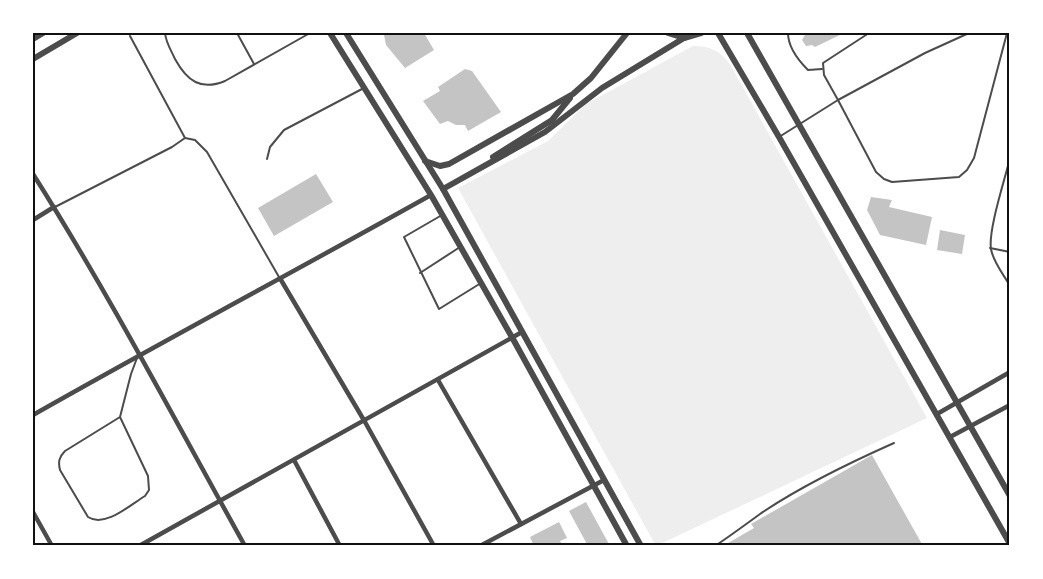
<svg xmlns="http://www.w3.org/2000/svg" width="1043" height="579" viewBox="0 0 1043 579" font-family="Cabin,sans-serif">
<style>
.green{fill:#eee}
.building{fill:#c4c4c4}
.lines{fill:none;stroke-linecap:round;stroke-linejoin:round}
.service{stroke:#4c4c4c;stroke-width:2}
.minor{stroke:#4c4c4c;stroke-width:4.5}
.tertiary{stroke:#4c4c4c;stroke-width:6}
.neatline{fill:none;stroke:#111;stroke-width:2}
</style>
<rect width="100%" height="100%" fill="#fff"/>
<path class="green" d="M 693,46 C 710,46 721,51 731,66 L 927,418 L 656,546 L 458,188 L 548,141 L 586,104 Z"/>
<g class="building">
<path d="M 388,33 L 424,33 L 434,50 L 405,68 L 386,45 L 384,35 Z"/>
<path d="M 806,33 L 844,33 L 815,47 L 812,45 L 806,46 L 802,40 Z"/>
<path d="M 465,69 L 472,71 L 501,112 L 468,131 L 465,125 L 456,125 L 448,121 L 440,124 L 423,101 L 440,91 L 438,87 Z"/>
<path d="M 316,174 L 333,202 L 274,236 L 258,208 Z"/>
<path d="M 871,197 L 892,200 L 889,207 L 932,217 L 926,245 L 880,235 L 867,210 Z"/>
<path d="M 940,230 L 965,235 L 962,254 L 937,250 Z"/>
<path d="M 872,455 L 923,546 L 723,546 L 754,528 L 751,524 Z"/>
<path d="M 586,502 L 610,546 L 588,546 L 569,511 Z"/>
<path d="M 559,522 L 567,538 L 560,541 L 563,546 L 555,544 L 534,546 L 530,537 Z"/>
</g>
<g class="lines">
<g class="service">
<path d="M 165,33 C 166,43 171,50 175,59 C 187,81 201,91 225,81 L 310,33"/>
<path d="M 237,33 L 254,64"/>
<path d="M 788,33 C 788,47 798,60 808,70 L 822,69"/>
<path d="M 969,33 L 925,53 L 838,100 L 876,172 L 884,179 L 892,182 L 959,177 L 967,170 L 974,158 L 1007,33"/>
<path d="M 130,36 L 185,138"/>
<path d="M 779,137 L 838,100 L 824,75 L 823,63 L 869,33"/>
<path d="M 185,138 L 195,140 L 207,152 L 279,277"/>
<path d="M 1010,158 C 1005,179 988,230 991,249 C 993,262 1004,275 1010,286"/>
<path d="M 267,159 L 270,147 L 284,130 L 362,89"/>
<path d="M 55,207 L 172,147 L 185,138"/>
<path d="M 442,215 L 404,237 L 439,309 L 481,283"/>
<path d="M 990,248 L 1010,252"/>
<path d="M 420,273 L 460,247"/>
<path d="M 120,417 L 148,476 L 149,490 L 145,496 C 130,505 105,528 88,517 L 60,470 C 58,462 59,457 65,451 L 120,417 L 131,374 L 137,358"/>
<path d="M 715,546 C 730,536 745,525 760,514 C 801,486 849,463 894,443"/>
</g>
<g class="minor">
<path d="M 33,174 C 109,294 176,422 245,546"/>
<path d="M 33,220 L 54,207"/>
<path d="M 281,280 L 365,422 L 434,546"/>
<path d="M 438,380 L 521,524"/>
<path d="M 937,414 L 1010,372"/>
<path d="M 33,415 C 165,340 299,269 431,195"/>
<path d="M 950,437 L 1010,405"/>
<path d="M 294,460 L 340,546"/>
<path d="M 33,512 L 52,546"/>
<path d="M 139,546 L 522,332"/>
<path d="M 480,546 L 604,480"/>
</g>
<g class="tertiary">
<path d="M 330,33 L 431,195 L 513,339 L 627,546"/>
<path d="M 346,33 L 443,189 L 641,546"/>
<path d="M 668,33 L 684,38 L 701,33"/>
<path d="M 718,33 L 779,137 L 1010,544"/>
<path d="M 747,33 L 1010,496"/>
<path d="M 33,39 L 43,33"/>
<path d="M 33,59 L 77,33"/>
<path d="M 493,157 L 552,120 L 570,98"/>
<path d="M 425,161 L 440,166 L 449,164 L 573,94 L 591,78 L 627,33"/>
<path d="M 443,189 L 545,132 L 602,88 L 684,38"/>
</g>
</g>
<rect width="1043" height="579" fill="none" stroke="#ffffff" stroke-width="69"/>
<rect x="34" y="34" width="974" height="510" class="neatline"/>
</svg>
